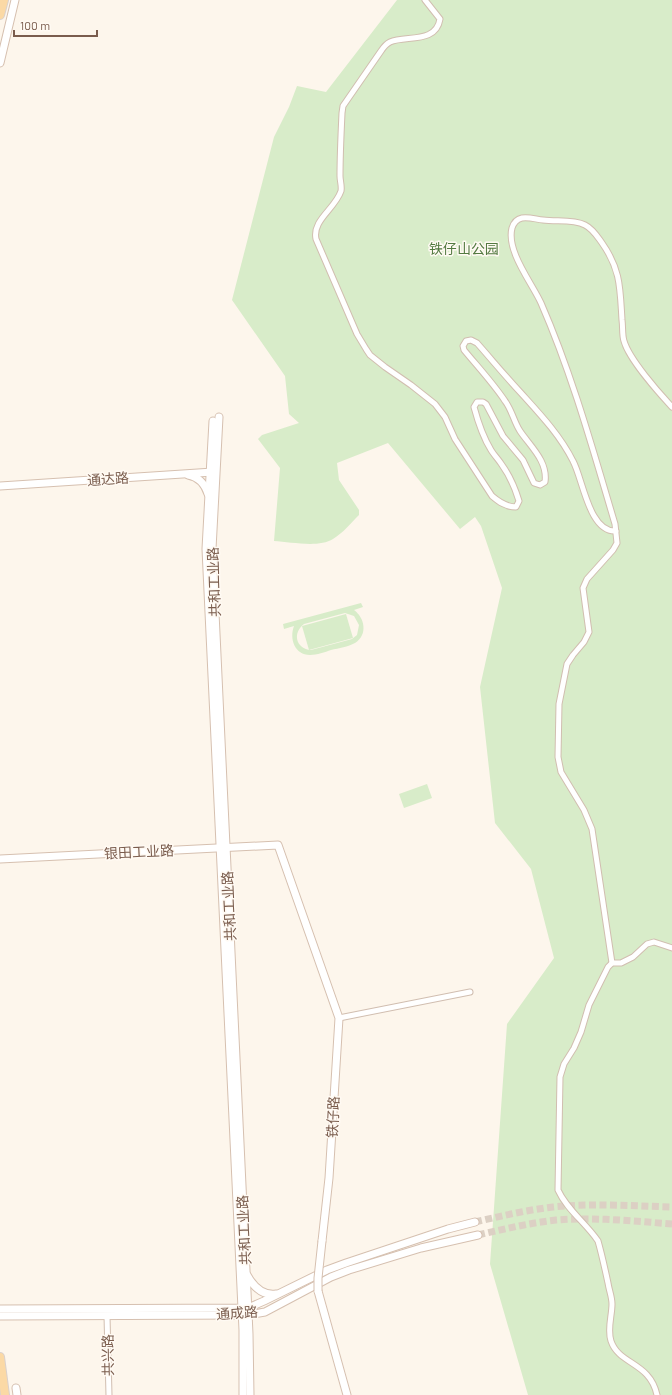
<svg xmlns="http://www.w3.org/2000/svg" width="672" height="1395" viewBox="0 0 672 1395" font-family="Barlow,'Noto Sans SC',sans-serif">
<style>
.green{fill:#d8ecc9;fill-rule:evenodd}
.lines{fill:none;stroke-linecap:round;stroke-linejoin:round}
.secondary-tunnel{stroke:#dcd0c4;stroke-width:7;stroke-dasharray:7 3.5;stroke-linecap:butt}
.street-casing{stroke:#d1beb0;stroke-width:7}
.secondary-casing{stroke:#d6c0b0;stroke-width:9}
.primary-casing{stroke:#dad1cd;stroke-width:10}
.street{stroke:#fff;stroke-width:5}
.secondary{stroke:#fff;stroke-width:7}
.primary{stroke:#fbd9a5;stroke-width:8}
.secondary-bridge-casing{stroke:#d6c0b0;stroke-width:9;stroke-linecap:butt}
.secondary-bridge{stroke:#fff;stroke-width:7}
.labels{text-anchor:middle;stroke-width:3;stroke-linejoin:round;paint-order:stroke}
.park-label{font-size:14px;fill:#537a41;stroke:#fffaf3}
.street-label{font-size:14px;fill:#7a5c4d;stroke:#fffaf3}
</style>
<rect width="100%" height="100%" fill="#fdf6ec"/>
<g class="green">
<path d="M 397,0 L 672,0 L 672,1395 L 528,1395 L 490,1264 L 507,1024 L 554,958 L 531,869 L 495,823 L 480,687 L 502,588 L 481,526 L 475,517 L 460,529 L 388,443 L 337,463 L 339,480 L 359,510 L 359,515 C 351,523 343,533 333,539 C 319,548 291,542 274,541 L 280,468 L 258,439 L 262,435 L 299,423 L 289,414 L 285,376 L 232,300 L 274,137 L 289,107 L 297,86 L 326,92 Z"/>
<path d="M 361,603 L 363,607 L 354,610 C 365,618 368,635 355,643 C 348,647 339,648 331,650 C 325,652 317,655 310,655 C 295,655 289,639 294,626 L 284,629 L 283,624 ZM 345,613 L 354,616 L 359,625 L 357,635 L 352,639 L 311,650 C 296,649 292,633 304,624 Z"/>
<path d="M 346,614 L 353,638 L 309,650 L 302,626 Z"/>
<path d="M 427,784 L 432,798 L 404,808 L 399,794 Z"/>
</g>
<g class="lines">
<g class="secondary-tunnel">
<path d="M 475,1222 C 501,1216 527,1210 553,1207 C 593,1203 632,1206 672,1207"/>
<path d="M 478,1235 C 504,1229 530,1223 556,1220 C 595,1217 633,1221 672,1224"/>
</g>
<g class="street-casing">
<g id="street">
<path d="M 425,0 L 440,19 C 436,44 406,35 390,42 C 386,44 383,48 381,51 L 343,106 L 342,113 C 341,134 340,155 340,176 C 340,181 342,186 341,191 C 335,209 312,220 316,239 L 357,334 L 366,349 L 370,355 L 385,367 L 411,385 L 435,404 L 445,417 L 455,439 L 492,496 C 499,502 506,507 516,507 L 519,501 C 515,488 510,476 502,465 C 499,460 494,455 491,450 C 483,437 478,422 474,407 L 477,402 L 483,402 L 486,404 L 503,436 L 523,460 L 534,483 L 540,485 L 545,482 C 548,461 530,446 520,431 C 514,422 512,410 505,401 C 493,383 478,367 464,350 L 463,346 L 466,341 L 471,340 L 477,343 C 492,360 506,377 521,393 C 540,414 560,435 573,461 C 583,479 589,533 616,531"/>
<path d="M 612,963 L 592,829 L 584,810 L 561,772 L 558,757 L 559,704 L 567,664 L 573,655 L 584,642 L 589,632 L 583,588 L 587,579 L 613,550 L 617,543 L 615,524 C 593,450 572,374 541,303 C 532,283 506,251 512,228 C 517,212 532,219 543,220 C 556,222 573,219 585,225 C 593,229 597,236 602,243 C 621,270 620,289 622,320 C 623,327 622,335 624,341 C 629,359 659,393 672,407"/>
<path d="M 339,1018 L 470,992"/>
<path d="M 107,1316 L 109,1395"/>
<path d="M 657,1395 C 650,1362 619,1365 611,1341 C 607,1329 612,1316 612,1304 C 612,1297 609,1290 608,1283 C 605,1269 602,1255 598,1241 C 586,1223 567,1210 558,1190 L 560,1077 L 564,1064 L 574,1048 L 581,1032 L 589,1005 L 608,967 L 612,963 L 621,963 L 633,957 L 647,944 L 654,942 L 672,948"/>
</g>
</g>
<g class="secondary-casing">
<g id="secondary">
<path d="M 0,63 L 15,0"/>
<path d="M 219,417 L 212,549 L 249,1334 L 250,1395"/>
<path d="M 213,421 L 206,549 L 243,1330 L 243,1395"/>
<path d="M 188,475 C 199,477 205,484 208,494"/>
<path d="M 0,486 L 213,472"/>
<path d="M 0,859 L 278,845 L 339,1018 L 329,1178 L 322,1241"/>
<path d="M 247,1275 C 253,1286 262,1296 276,1294"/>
<path d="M 318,1291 L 347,1395"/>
<path d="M 0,1309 L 248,1308 L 264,1301 L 327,1270 L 346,1263 L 448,1229 L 475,1222"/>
<path d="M 0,1316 L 248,1315 L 265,1312 L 331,1277 L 349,1270 L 421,1248 L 478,1235"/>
<path d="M 16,1388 L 17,1395"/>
</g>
</g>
<g class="primary-casing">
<g id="primary">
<path d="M 0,15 L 4,0"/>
<path d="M 0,1357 L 5,1395"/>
</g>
</g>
<use href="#street" class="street"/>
<use href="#secondary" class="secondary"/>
<use href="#primary" class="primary"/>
<g class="secondary-bridge-casing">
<path id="secondary-bridge" d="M 318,1291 L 318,1278 L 322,1241"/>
</g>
<use href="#secondary-bridge" class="secondary-bridge"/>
</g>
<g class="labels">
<g class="park-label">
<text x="464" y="254">铁仔山公园</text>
</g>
<g class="street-label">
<text transform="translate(108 479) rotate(-4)" y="5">通达路</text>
<text transform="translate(214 582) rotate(-92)" y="5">共和工业路</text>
<text transform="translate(139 852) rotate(-3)" y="5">银田工业路</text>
<text transform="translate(229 906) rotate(-93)" y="5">共和工业路</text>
<text transform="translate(333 1117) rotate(-87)" y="5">铁仔路</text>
<text transform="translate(244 1230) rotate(-93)" y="5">共和工业路</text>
<text transform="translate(237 1313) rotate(-4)" y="5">通成路</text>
<text transform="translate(108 1355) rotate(-91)" y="5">共兴路</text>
</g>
</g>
<path d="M14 30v6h83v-6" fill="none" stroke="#7a5c4d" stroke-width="2"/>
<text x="20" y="30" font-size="12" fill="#7a5c4d" stroke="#fffaf3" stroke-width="3" paint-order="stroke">100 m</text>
</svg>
